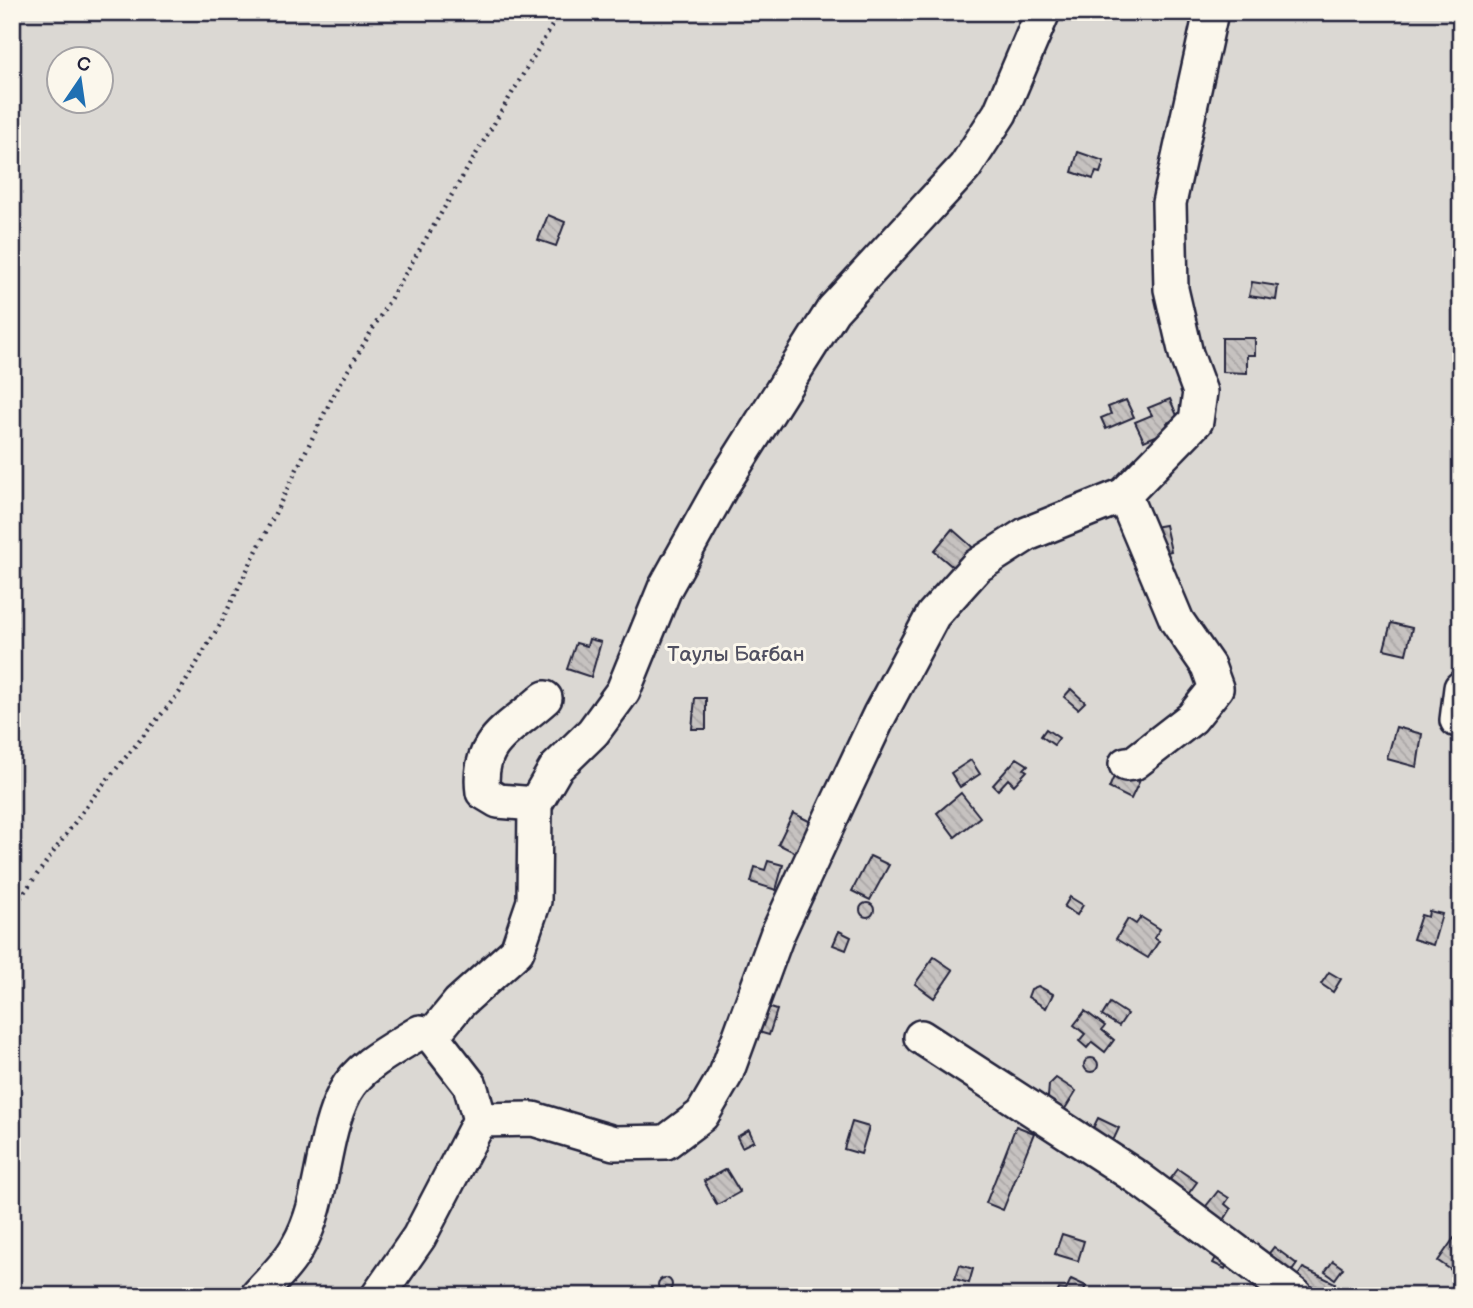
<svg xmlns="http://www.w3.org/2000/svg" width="1473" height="1308" viewBox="0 0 1473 1308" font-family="'Balsamiq Sans',sans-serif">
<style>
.green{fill:#dbd8d3;stroke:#7e7d87;stroke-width:2;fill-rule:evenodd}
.building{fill:url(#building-back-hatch);stroke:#22223b;stroke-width:2}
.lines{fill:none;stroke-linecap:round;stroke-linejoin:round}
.minor-casing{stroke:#22223b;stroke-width:38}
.path{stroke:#22223b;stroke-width:4.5;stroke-dasharray:2 5;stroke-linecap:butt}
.minor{stroke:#fbf7ec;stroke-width:33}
.labels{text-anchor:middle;stroke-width:6;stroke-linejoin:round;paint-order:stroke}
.park-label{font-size:21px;fill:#505061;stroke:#fbf7ec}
</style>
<defs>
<pattern id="building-back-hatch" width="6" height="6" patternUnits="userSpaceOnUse" patternTransform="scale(1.75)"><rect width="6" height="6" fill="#c6c2c0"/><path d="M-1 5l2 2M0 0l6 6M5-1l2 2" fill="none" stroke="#aaa6a6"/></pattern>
</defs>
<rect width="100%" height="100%" fill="#fbf7ec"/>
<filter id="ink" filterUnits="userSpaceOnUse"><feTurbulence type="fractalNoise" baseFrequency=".0143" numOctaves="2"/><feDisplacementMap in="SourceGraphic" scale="14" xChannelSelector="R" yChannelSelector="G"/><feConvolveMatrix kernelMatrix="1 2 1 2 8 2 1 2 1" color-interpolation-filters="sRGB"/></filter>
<g filter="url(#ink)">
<path class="green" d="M 12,12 L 1461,12 L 1461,1296 L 12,1296 ZM 60,60 L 102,60 L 102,102 L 60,102 Z"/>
<g class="building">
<path d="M 1078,152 L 1104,161 L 1100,173 L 1096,172 L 1093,179 L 1072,172 Z"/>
<path d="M 548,215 L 565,222 L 556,246 L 538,240 Z"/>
<path d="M 1252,282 L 1278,286 L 1276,300 L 1249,296 Z"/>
<path d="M 1222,338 L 1255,338 L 1255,355 L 1247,355 L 1247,373 L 1222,372 Z"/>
<path d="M 1170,399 L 1178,418 L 1167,423 L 1170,430 L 1144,441 L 1135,422 L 1152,415 L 1148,408 Z"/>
<path d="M 1126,400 L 1134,417 L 1106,429 L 1101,418 L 1111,414 L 1108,407 Z"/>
<path d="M 1165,525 L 1171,551 L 1159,554 L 1153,527 Z"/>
<path d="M 952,529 L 978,552 L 960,573 L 934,551 Z"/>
<path d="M 1391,623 L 1412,628 L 1406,654 L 1384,649 Z"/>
<path d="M 589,639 L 601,642 L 591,677 L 567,669 L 576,643 L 587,646 Z"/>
<path d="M 1071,689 L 1085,702 L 1078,709 L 1064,697 Z"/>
<path d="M 695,698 L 706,698 L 706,729 L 692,729 Z"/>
<path d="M 1396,727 L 1422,734 L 1417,767 L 1387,759 Z"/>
<path d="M 1046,729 L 1059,738 L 1054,745 L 1041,736 Z"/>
<path d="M 1017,758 L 1028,765 L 1024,769 L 1027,771 L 1014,785 L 1008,779 L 998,790 L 993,785 Z"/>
<path d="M 971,760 L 980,774 L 960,787 L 951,773 Z"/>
<path d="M 1118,767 L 1141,778 L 1131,799 L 1109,788 Z"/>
<path d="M 961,793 L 980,817 L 955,837 L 937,813 Z"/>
<path d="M 793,813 L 813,823 L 798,854 L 778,844 Z"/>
<path d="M 870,856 L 889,865 L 870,900 L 852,891 Z"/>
<path d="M 768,861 L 783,865 L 776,890 L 751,882 L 755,867 L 765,870 Z"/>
<path d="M 1070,897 L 1083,905 L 1077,915 L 1064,907 Z"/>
<circle cx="867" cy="910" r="7"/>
<path d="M 1429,911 L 1442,914 L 1433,945 L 1413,939 L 1421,915 L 1428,917 Z"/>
<path d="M 1141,917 L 1160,929 L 1154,938 L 1159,941 L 1148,958 L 1116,939 L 1128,919 L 1136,924 Z"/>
<path d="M 839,931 L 851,937 L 846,950 L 833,945 Z"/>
<path d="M 934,957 L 953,970 L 934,998 L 915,984 Z"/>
<path d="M 1329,972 L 1341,979 L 1333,992 L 1321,984 Z"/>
<path d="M 1038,986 L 1053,994 L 1046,1008 L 1028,997 L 1031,989 Z"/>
<path d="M 1110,1003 L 1127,1014 L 1119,1026 L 1102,1016 Z"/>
<path d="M 764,1006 L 777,1010 L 769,1035 L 755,1031 Z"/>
<path d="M 1085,1011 L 1105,1026 L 1102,1030 L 1114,1040 L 1105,1052 L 1092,1042 L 1087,1048 L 1079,1041 L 1085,1034 L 1074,1025 Z"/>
<circle cx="1091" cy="1065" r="7"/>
<path d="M 1056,1078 L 1076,1091 L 1061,1115 L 1050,1108 L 1048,1097 L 1049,1085 Z"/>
<path d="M 1098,1118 L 1119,1128 L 1112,1143 L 1091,1132 Z"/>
<path d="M 852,1122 L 869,1127 L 861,1154 L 844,1149 Z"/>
<path d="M 1016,1126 L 1034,1133 L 1003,1210 L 986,1203 Z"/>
<path d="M 749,1130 L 754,1141 L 742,1147 L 737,1137 Z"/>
<path d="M 726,1169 L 740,1192 L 717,1205 L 704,1181 Z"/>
<path d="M 1178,1169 L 1197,1182 L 1186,1197 L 1166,1185 Z"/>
<path d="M 1218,1191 L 1229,1198 L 1225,1204 L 1231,1209 L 1219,1228 L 1199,1215 Z"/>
<path d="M 1062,1234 L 1084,1241 L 1078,1261 L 1055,1254 Z"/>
<path d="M 1454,1238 L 1461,1242 L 1460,1276 L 1438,1261 Z"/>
<path d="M 1274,1247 L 1297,1264 L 1287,1278 L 1263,1261 Z"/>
<path d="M 1218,1254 L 1229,1260 L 1225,1269 L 1213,1263 Z"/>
<path d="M 1333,1261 L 1343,1268 L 1335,1279 L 1325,1272 Z"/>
<path d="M 960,1265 L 973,1269 L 969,1283 L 955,1279 Z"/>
<path d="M 1303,1268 L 1335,1283 L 1333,1288 L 1338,1291 L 1335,1296 L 1309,1296 L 1292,1285 Z"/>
<circle cx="665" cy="1285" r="7"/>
<path d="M 1071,1279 L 1086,1286 L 1081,1296 L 1056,1296 L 1059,1289 L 1066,1290 Z"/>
</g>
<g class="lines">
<g class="minor-casing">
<g id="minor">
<path d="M 1124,495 L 1177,621 L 1208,666 L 1216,688 L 1192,718 L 1134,763 L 1126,764"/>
<path d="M 1457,720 L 1461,688"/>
<path d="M 535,804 L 498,801 L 483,792 C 476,740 511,729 545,698"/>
<path d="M 432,1036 L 470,1085 L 480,1120 L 533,1119 L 614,1143 L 666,1142 L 702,1115 L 726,1074 L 777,935 L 836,807 L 880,714 L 933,615 L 977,566 L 1027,534 L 1124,495 L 1196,421 L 1200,392 L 1186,354 L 1171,289 L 1169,203 L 1211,12"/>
<path d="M 921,1037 L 1138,1178 L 1296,1296"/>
<path d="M 257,1296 C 271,1280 288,1265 298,1246 C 325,1200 320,1140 345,1092 C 359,1065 395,1048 420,1032 L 432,1036 L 459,1003 L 517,951 L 534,901 L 535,804 L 556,768 L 593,732 L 623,691 L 665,588 L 723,484 L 833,310 L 965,167 L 1000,113 L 1043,12"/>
<path d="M 378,1296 L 419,1237 L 480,1120"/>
</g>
</g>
<path class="path" d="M 12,909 L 97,792 L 179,693 L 222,621 L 333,396 L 560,12"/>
<use href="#minor" class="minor"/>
</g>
</g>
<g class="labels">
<g class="park-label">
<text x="736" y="661">Таулы Бағбан</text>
</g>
</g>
<rect width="1473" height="1308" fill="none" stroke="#fbf7ec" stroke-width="42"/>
<rect x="21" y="21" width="1431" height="1266" fill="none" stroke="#22223b" stroke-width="2.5" filter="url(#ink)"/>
<g transform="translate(80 80) rotate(13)"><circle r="33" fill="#fbf7ec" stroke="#a4a2a5" stroke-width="2"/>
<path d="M0-5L12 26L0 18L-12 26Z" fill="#1f6fb2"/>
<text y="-10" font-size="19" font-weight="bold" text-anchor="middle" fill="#22223b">С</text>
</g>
</svg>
